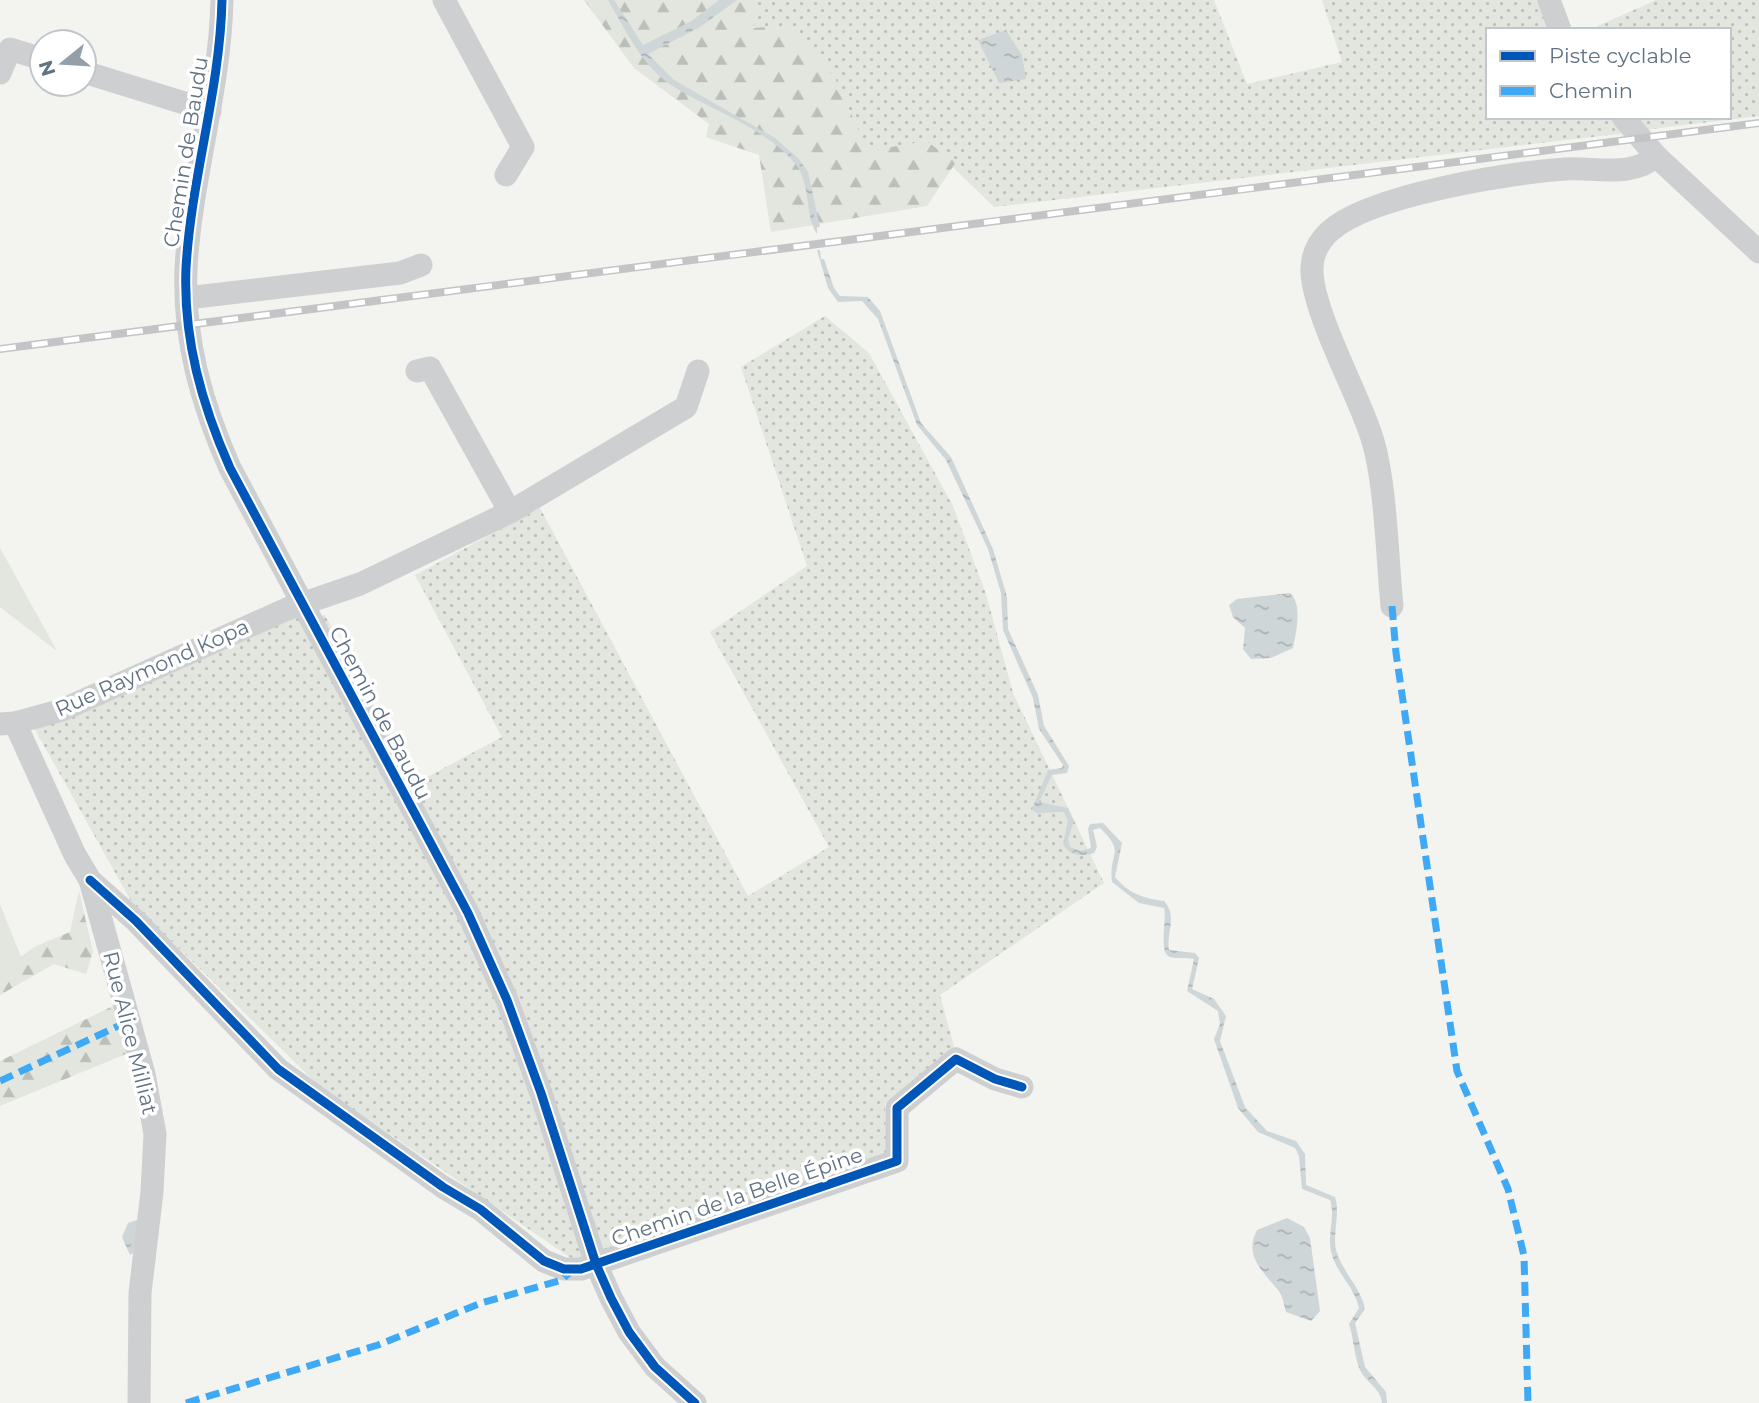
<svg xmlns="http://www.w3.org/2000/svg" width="1759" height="1403" viewBox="0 0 1759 1403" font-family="Montserrat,sans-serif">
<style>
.grass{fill:url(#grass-dots)}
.forest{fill:url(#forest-firs)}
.pitch{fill:#e2e6de}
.water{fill:url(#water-ripples)}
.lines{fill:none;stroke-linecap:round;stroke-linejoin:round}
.minor{stroke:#cecfd0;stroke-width:23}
.rail-casing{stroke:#c3c4c5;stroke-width:8}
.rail{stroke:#fff;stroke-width:5;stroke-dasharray:16;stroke-linecap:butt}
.quiet{stroke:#3fa9f5;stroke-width:7;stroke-dasharray:14 7;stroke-linecap:butt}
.cycleway-casing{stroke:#fff;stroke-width:13}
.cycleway{stroke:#0057b8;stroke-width:9}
.labels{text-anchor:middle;stroke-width:7;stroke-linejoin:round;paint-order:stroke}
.street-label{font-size:21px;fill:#607283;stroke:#fff}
</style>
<defs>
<pattern id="grass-dots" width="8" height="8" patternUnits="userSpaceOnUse" patternTransform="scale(1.75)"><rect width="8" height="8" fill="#e2e6de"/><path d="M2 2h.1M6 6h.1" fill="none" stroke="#bbbfb9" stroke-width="1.8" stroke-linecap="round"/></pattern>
<pattern id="forest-firs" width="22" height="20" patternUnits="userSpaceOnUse" patternTransform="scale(1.75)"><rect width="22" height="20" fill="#e2e6de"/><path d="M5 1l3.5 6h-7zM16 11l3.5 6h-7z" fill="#bbbfb9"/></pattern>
<pattern id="water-ripples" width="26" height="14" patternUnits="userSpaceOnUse" patternTransform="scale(1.75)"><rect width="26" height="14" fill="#ced6d8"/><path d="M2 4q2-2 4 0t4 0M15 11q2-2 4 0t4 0" fill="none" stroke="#abb2b5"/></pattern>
</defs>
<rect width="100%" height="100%" fill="#f3f3f0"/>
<g class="grass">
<path d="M 732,0 L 1214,0 L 1247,84 L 1342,62 L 1322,0 L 1539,0 L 1553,30 L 1488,30 L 1488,117 L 1615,117 L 1627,133 L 994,207 L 926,141 L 866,155 L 753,29 Z"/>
<path d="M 1656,0 L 1759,0 L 1759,116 L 1644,130 L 1636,117 L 1729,117 L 1729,30 L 1589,30 Z"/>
<path d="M 825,316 L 869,353 L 953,506 L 986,594 L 1013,693 L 1104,883 L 940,995 L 955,1050 L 885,1104 L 887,1155 L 574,1260 L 318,1085 L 131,901 L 33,726 L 291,617 L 325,615 L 416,783 L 502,737 L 415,575 L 540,508 L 748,896 L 829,847 L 710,632 L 807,566 L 741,367 Z"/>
</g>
<g class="forest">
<path d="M 584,0 L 758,0 L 753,28 L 788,26 L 835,78 L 868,151 L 926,141 L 956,162 L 927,206 L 771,232 L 759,155 L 706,137 L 709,124 L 634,68 Z"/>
<path d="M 79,891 L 93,952 L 86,974 L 54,964 L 0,995 L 0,971 L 36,946 L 70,932 Z"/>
<path d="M 115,1005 L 126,1054 L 0,1106 L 0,1061 Z"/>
</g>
<g class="pitch">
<path d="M 0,548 L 57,651 L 0,607 Z"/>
<path d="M 0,904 L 21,957 L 0,971 Z"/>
</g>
<g class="water">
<path d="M 608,0 L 614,0 L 643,45 L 690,22 L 719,0 L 737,0 L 700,27 L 648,54 L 674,80 L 775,138 L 798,158 L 808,172 L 820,227 L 817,227 L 817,234 C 804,215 812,181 793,161 C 762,126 710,110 671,85 C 642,66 625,29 608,0 Z"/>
<path d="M 1006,30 L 1022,55 L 1026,79 L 999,83 L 978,40 Z"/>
<path d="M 817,250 L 820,250 L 821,259 L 824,259 L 834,288 L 840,296 L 868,297 L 880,311 L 921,423 L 951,457 L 993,549 L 1007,597 L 1008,629 L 1038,695 L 1044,726 L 1069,766 L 1067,773 L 1052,775 L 1039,802 L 1068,808 L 1074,821 L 1068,839 L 1070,847 L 1080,851 L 1091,848 L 1088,829 L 1090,824 L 1103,823 L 1122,843 L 1115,877 C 1129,894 1143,898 1164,901 C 1178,916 1166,933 1169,950 L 1195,953 L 1199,958 L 1192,989 L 1214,999 L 1226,1016 L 1220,1041 L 1245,1107 L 1267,1131 L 1296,1141 L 1305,1154 L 1306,1185 L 1335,1197 C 1341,1215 1331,1235 1337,1253 C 1344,1274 1361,1288 1365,1309 L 1355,1323 L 1365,1367 L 1386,1392 L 1387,1403 L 1382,1403 C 1381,1388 1366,1383 1360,1370 C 1354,1356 1354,1339 1349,1324 L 1359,1308 C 1355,1288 1338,1275 1332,1255 C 1326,1237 1336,1217 1330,1200 L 1302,1189 L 1299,1156 L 1295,1148 L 1258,1132 L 1238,1108 L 1214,1039 L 1220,1024 L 1218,1011 L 1187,991 L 1194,959 C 1187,957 1178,959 1170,957 C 1158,953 1167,921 1164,908 L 1139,903 L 1112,882 C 1108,852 1127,854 1100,828 L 1093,830 L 1097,847 L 1094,853 C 1082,857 1069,856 1063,844 L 1068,821 L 1064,812 L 1036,813 L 1032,809 L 1048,770 L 1062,768 L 1063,765 L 1039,729 L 1033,698 L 1003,630 L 1001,593 L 988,549 L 946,460 L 917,425 L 878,319 L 862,301 L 838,302 L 828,288 Z"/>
<path d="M 1290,593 C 1303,605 1296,632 1293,648 L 1271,658 L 1251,659 L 1243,649 L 1245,628 L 1233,617 L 1229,605 L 1237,599 Z"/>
<path d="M 143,1218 L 133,1253 L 130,1255 L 122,1237 L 128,1223 Z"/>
<path d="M 1287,1218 L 1304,1227 L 1310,1238 L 1320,1311 L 1311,1321 L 1286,1312 C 1284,1305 1283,1296 1278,1290 C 1264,1272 1243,1256 1257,1230 Z"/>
</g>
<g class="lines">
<g class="minor">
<path d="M 222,0 C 220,91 191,178 186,268 C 183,339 202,405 230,468 L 468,913 L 507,1000 L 541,1093 L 596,1264 L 611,1298 L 629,1332 L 655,1367 L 695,1403"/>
<path d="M 444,0 L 523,147 L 506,175"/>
<path d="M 1549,0 L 1560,30"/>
<path d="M 84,72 L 210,111"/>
<path d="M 0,73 L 10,49 L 42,59"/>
<path d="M 1623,117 L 1656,156 L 1759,252"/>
<path d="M 187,298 L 400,273 L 421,265"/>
<path d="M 417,371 L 430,368 L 510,512"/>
<path d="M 1392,606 C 1387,557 1386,476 1370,432 C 1355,388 1315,316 1312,273 C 1311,255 1318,242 1330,231 C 1370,195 1510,173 1565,169 C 1595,167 1633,178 1656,156"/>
<path d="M 15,723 L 75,855 L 90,880 L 144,1074 L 155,1134 L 152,1192 L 140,1293 L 139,1403"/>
<path d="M 0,724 L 15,723 L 62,710 L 287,609 L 360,584 L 510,512 L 686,407 L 698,371"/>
<path d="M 90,880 L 136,921 L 278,1069 L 443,1187 L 480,1209 L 544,1261 L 564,1269 L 581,1269 L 897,1161 L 897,1108 L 956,1059 L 995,1079 L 1022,1087"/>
</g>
<g class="rail-casing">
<path id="rail" d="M 0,349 L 1759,123"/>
</g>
<use href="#rail" class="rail"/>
<g class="quiet">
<path d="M 1392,606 L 1396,653 L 1457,1071 L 1508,1189 L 1524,1256 L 1528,1403"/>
<path d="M 0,1081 L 129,1021"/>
<path d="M 186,1403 L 378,1345 L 481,1303 L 562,1280 L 573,1269"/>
</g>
<g class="cycleway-casing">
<g id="cycleway">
<path d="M 222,0 C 220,91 191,178 186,268 C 183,339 202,405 230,468 L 468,913 L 507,1000 L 541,1093 L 596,1264 L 611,1298 L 629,1332 L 655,1367 L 695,1403"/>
<path d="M 90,880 L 136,921 L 278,1069 L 443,1187 L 480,1209 L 544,1261 L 564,1269 L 581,1269 L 897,1161 L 897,1108 L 956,1059 L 995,1079 L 1022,1087"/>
</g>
</g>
<use href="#cycleway" class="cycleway"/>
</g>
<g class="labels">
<g class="street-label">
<text transform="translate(186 152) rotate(-81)" y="7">Chemin de Baudu</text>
<text transform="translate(152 668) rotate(-24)" y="7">Rue Raymond Kopa</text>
<text transform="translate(380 713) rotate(62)" y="7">Chemin de Baudu</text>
<text transform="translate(130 1033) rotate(76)" y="7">Rue Alice Milliat</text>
<text transform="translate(737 1197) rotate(-19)" y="7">Chemin de la Belle Épine</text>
</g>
</g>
<rect x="1486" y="28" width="245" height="91" fill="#ffffff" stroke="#bfc7cd" stroke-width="2"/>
<rect x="1500" y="51" width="35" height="10" fill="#0057b8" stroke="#bfc7cd" stroke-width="2"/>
<text x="1549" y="63" font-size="21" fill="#607283">Piste cyclable</text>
<rect x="1500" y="86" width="35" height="10" fill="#3fa9f5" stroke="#bfc7cd" stroke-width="2"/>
<text x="1549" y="98" font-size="21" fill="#607283">Chemin</text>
<g transform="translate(63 63) rotate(252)"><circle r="33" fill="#ffffff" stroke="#bfc7cd" stroke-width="2"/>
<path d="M0-5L12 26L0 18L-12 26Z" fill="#939fa9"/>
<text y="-10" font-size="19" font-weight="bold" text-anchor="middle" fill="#607283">N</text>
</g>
</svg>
